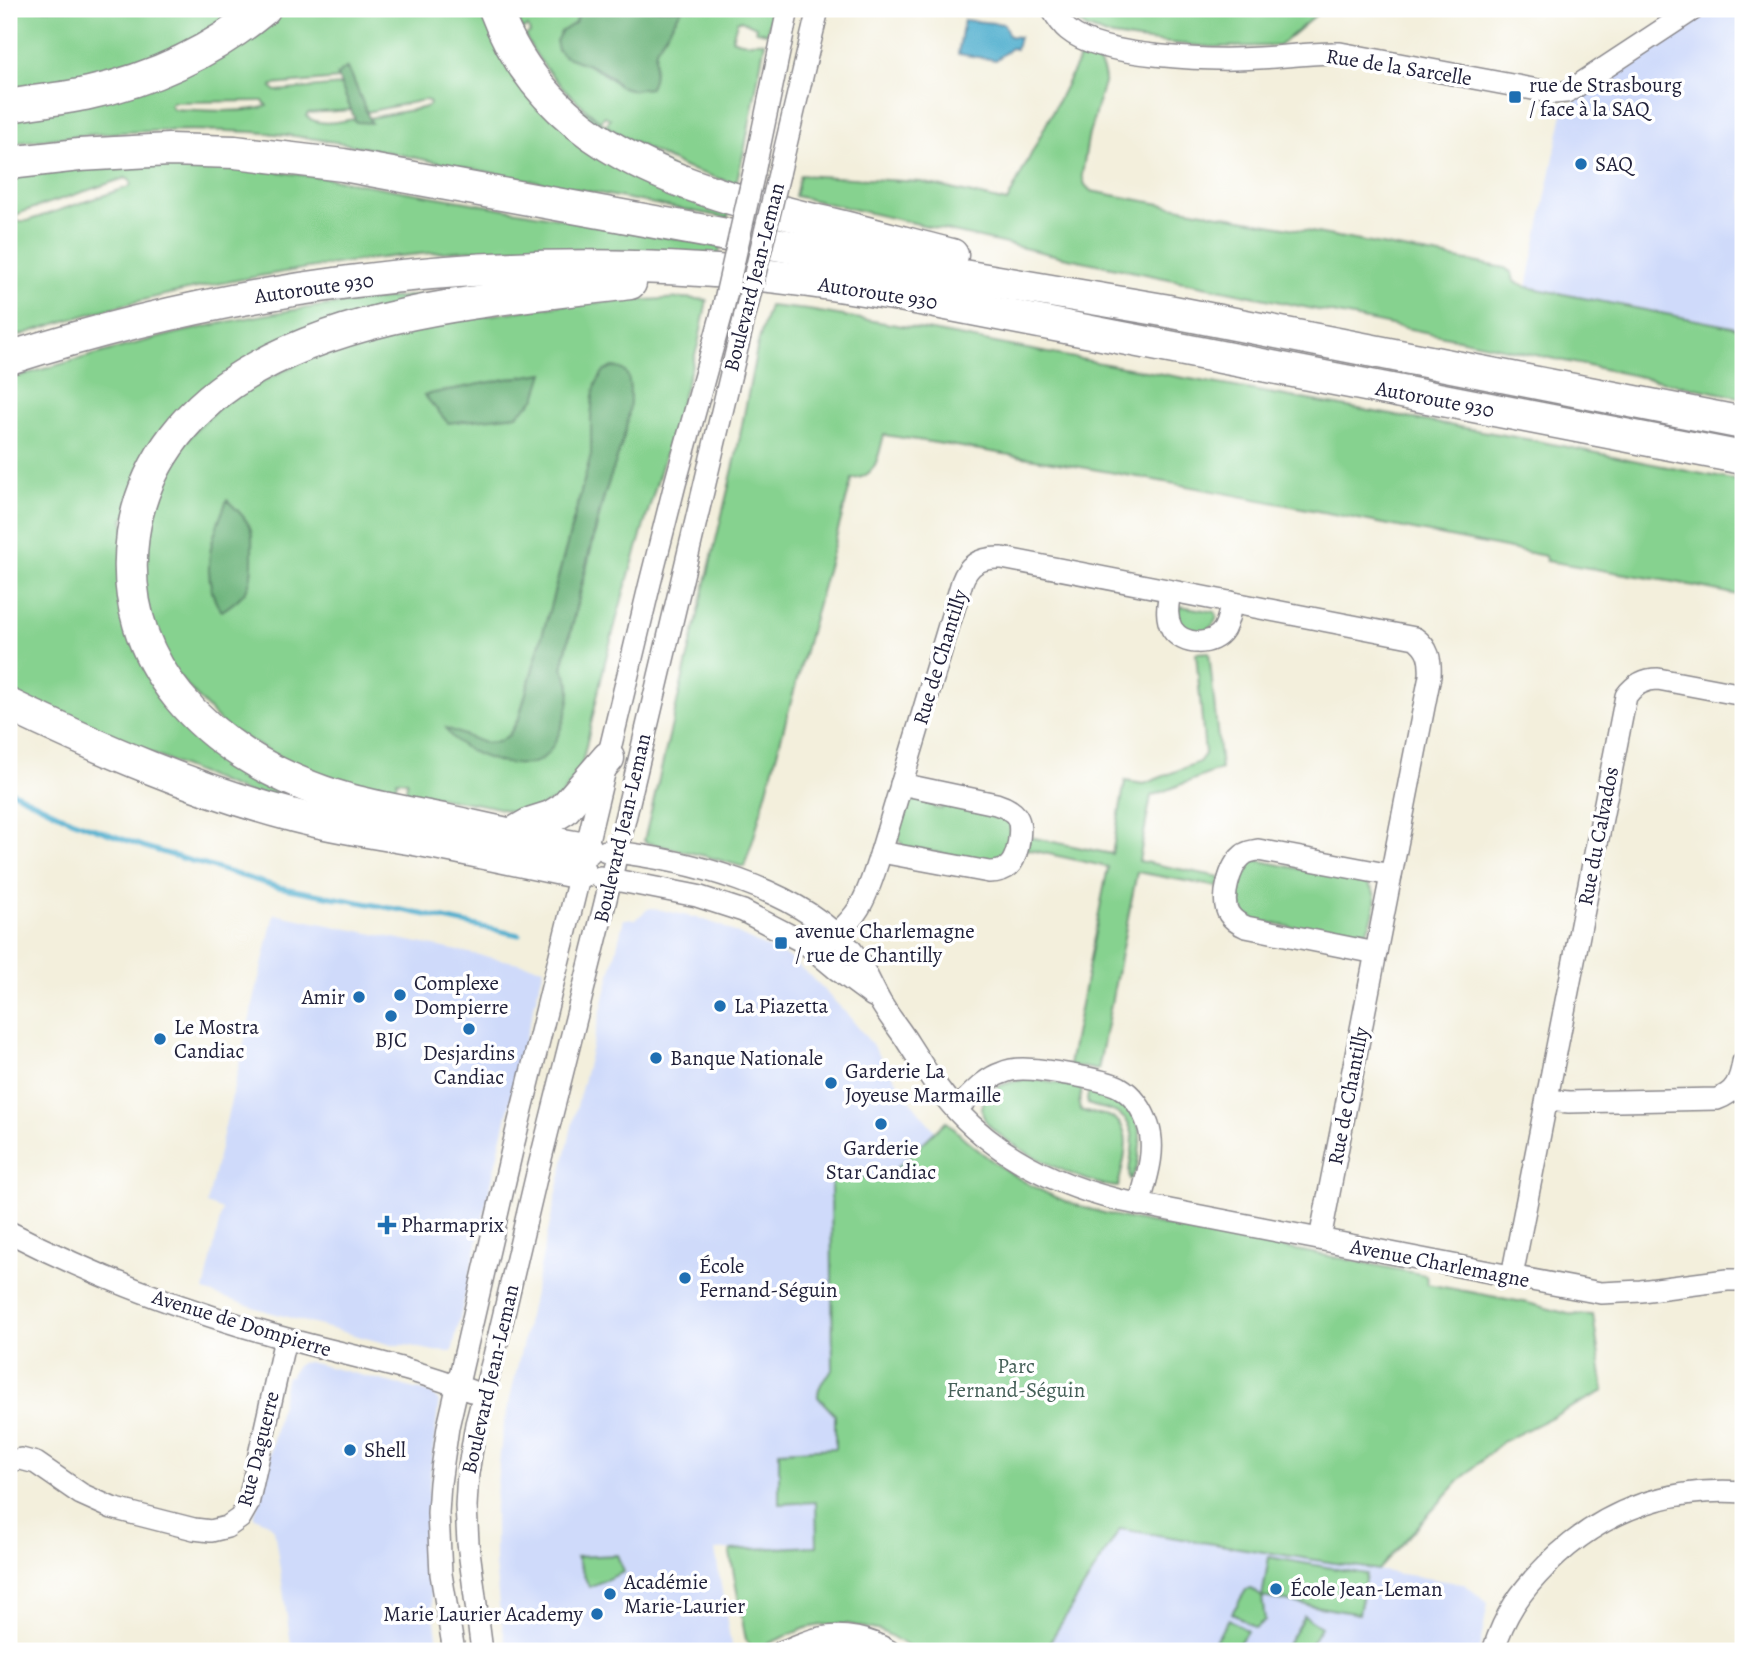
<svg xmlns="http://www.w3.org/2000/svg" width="1752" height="1660" viewBox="0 0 1752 1660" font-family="Alegreya,serif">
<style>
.built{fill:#cfdafa}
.green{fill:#86d28f;stroke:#547a65;stroke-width:2;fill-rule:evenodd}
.forest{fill:#6cb47a;stroke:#476b5a;stroke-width:2}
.water{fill:#4eadcd;stroke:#386884;stroke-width:2}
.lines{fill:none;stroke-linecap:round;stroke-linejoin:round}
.stream{stroke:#4eadcd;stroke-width:5}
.minor-casing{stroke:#8a888c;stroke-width:24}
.highway-casing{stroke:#8a888c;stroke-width:35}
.minor{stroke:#fff;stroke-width:21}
.highway{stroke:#fff;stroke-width:32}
.minor-bridge-casing{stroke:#8a888c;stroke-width:24;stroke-linecap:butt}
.minor-bridge{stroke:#fff;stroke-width:21}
.poi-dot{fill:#1f6fb2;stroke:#fff;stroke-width:2.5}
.labels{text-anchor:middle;stroke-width:7;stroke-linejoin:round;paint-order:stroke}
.street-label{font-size:21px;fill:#22223b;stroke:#fff}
.poi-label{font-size:21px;fill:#22223b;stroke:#fff;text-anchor:start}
.park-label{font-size:21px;fill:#456058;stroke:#fff}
</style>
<rect width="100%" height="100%" fill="#fff"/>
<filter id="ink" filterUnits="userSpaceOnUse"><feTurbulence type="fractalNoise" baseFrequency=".0143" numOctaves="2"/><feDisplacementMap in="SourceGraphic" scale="14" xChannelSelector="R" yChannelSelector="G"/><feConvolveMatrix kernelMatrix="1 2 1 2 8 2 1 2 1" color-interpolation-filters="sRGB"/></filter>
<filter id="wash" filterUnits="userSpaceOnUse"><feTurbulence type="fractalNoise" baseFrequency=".00686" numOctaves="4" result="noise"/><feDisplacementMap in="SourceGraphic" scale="28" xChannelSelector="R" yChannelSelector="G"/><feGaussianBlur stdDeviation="1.57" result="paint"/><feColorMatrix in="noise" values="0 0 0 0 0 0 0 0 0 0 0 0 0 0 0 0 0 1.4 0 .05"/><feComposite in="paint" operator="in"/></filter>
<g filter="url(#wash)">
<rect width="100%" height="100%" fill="#f3efdc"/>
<g class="built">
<path d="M 1714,9 L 1743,9 L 1743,329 L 1527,287 L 1564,108 Z"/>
<path d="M 652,908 L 702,919 L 721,926 L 789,958 L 809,975 L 848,1015 L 870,1042 L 916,1108 L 935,1131 L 883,1181 L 834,1172 L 831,1187 L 833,1369 L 818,1389 L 817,1393 L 818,1397 L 835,1415 L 835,1448 L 779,1452 L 779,1504 L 816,1501 L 817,1546 L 715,1550 L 732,1651 L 507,1651 L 499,1605 L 495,1564 L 495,1506 L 502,1434 L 573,1122 L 624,919 L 636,919 L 648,909 Z"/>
<path d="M 274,914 L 544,968 L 520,1059 L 452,1352 L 434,1351 L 406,1345 L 392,1345 L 354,1335 L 269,1312 L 204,1291 L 222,1210 L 207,1204 Z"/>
<path d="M 308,1362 L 432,1393 L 439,1401 L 430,1476 L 428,1524 L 430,1584 L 439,1651 L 292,1651 L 274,1529 L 269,1524 L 253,1516 L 259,1502 L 287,1376 L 291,1376 L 292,1372 L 300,1363 Z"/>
<path d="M 1120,1529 L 1464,1584 L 1488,1603 L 1479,1651 L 1044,1651 Z"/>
</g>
<g class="green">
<path d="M 9,9 L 247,9 L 171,54 L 86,80 L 9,92 Z"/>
<path d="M 283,9 L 481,9 L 506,60 L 730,206 L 728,218 C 634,200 540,182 446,164 C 382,151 317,136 252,132 C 168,127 92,133 9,144 L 9,117 L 276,15 ZM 347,68 L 351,74 L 366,112 L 424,100 L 429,101 L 430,104 L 427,107 L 369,118 L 371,122 L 356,122 L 354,119 C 338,122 319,127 306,116 L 308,113 L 351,110 L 341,85 L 276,91 L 271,87 L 272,85 L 339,79 L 338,75 ZM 260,101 L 263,101 L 267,106 C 245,114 198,110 173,109 L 170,105 L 172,102 L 177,102 Z"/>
<path d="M 512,9 L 582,9 L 575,23 L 561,32 L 564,56 C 585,62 603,71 619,86 L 653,79 L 656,49 L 682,9 L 772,9 L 767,33 L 756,31 L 756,27 L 741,20 L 737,22 L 732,39 C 743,45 754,41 765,42 L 745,147 L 736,184 L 686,168 L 631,141 L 606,125 L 610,119 L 605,116 L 600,121 C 571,97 542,70 525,36 L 530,33 L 528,27 L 522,30 Z"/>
<path d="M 1065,9 L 1323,9 L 1279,46 L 1212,47 L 1138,40 L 1107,35 L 1087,28 L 1071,17 Z"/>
<path d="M 1083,51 C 1097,58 1103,64 1105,79 L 1088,138 L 1082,175 L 1085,185 L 1091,191 L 1505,268 L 1512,273 L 1514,281 L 1527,287 L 1743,329 L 1743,398 L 1063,257 L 795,196 L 800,175 L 921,182 L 1007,202 Z"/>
<path d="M 174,165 L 207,168 L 224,168 L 271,171 L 327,178 L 721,246 L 718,256 C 649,251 580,248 510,249 C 433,250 354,260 278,273 C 186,288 96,309 9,339 L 9,177 L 72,169 ZM 125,178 L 130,180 L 131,184 L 129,187 L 27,221 L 17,221 L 15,218 L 18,214 L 25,211 Z"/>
<path d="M 480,290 L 260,354 L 123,520 L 181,718 L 407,821 L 257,797 L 9,695 L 9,603 L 11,603 L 15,575 L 9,563 L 9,379 C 72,361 135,342 200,328 C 292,306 385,298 480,290 Z"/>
<path d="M 684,298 L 707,300 L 698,345 L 624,592 L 605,662 L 581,768 L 561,797 L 532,811 L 517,813 L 490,806 L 406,792 L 407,781 L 397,780 L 395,791 L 329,780 L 302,770 L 224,726 L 167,664 L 143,596 L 143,536 L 177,450 L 224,402 L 321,351 L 408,327 L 567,304 ZM 629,382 L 629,407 L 625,430 L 604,497 L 562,668 L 570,684 L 501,762 C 474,755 465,749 447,729 L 484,743 L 499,742 L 509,735 L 519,718 L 548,615 L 591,455 L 593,396 Z"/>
<path d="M 769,306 L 808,310 L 932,331 L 1106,364 L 1532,440 L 1743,482 L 1743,596 L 1680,583 L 1546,561 L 1545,556 C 1325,512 1105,468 884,435 C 878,455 878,477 852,479 L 754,837 L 744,867 L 705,856 L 648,843 L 644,841 L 736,456 L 758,343 Z"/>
<path d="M 1180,606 L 1215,612 L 1217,617 C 1207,644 1170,632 1180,606 Z"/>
<path d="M 1209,652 L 1221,769 L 1151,796 L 1139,861 L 1220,877 L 1218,887 L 1137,872 L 1098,1070 L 1069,1065 L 1108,867 L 1026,849 L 1029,837 L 1112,854 L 1125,781 L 1144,784 L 1199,762 L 1205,754 L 1196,653 Z"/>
<path d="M 912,798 L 935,801 L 934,808 L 942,809 L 944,803 L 998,813 L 1010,822 C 1011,837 1009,855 997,863 L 904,847 L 896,836 L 906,801 Z"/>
<path d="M 1256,860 L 1366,882 C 1370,886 1374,891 1375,896 C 1377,904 1371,928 1364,933 C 1359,936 1353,937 1348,938 L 1255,920 C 1248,917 1240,915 1237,907 C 1230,893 1241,865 1256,860 Z"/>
<path d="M 1032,1079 L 1082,1088 L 1079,1105 L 1080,1110 C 1089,1114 1099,1113 1108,1116 C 1138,1125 1122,1166 1118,1187 C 1090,1187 1000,1145 985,1120 C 979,1109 983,1098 992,1091 C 1003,1082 1018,1080 1032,1079 Z"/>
<path d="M 1089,1090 C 1123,1097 1146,1116 1139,1153 C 1138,1163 1137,1172 1130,1180 C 1125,1161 1145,1133 1120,1115 C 1111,1108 1098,1109 1088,1104 L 1087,1099 Z"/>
<path d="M 946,1121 C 980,1155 1019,1183 1065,1201 C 1116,1220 1173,1226 1227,1237 C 1293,1249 1360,1262 1426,1275 L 1427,1284 L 1528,1303 L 1568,1314 L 1593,1315 L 1604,1391 L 1502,1442 L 1460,1480 L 1378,1570 L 1120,1529 L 1044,1651 L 915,1651 L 891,1636 L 881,1631 L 848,1624 L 822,1625 L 806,1628 L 755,1649 C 748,1647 746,1642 745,1635 L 730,1553 L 731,1550 L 817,1546 L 816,1502 L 779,1504 L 779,1451 L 835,1448 L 835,1415 L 818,1397 C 817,1385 826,1378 833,1369 L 831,1187 L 834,1171 L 883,1181 Z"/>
<path d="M 617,1555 L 624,1572 L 589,1587 L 576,1557 Z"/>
<path d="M 1269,1557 L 1366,1574 L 1359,1614 L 1262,1597 L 1265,1620 L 1255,1628 L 1232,1613 L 1246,1590 L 1251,1589 L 1262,1597 Z"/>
<path d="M 1304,1616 L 1321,1627 L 1306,1651 L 1291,1651 L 1285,1648 Z"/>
<path d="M 1229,1619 L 1247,1631 L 1234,1651 L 1208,1651 Z"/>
</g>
<g class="forest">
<path d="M 582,9 L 682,9 L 656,49 L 653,79 L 650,88 L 633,90 L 619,86 L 608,75 L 591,66 L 564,56 L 558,50 L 556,41 L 561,32 L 575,23 Z"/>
<path d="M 346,68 L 351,74 L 371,123 L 356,122 L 337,75 Z"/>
<path d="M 612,367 C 622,368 628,371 629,382 C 635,420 615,461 604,496 C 588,553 575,611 562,668 C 565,674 570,681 570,688 C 571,705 557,747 543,758 C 521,776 456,753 446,728 L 484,743 L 498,742 L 509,735 L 519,718 L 548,615 L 591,455 L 591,418 L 593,396 L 596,384 L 603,372 Z"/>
<path d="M 544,373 L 536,398 L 517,415 L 448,423 L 424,395 L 506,379 Z"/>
<path d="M 227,500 C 236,509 247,518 251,530 C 253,536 252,545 252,552 C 253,584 250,593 222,611 C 216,605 215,600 212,591 C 203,558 215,530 227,500 Z"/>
</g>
<path class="water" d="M 964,20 L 1004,24 L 1009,36 L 1019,37 L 1016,49 L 1011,48 L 996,60 L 958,54 Z"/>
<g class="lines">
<path class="stream" d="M 9,790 L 71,820 L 145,847 L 278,887 L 412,912 L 519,935"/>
</g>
</g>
<g filter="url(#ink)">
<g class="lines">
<g class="minor-casing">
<g id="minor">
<path d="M 1052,9 C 1056,16 1061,24 1068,30 C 1101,58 1215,61 1259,58 C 1286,57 1313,52 1340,53 L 1554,93 L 1566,92 L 1574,88 L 1694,9"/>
<path d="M 754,172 L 788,9"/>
<path d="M 779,174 L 818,9"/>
<path d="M 1170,591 C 1168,604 1165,617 1172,629 C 1183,646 1213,647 1224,629 C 1228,621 1230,611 1231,602"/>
<path d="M 606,851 C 685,859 799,887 852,951 C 864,966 871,986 881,1003 C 888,1015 897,1026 905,1038 C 921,1063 937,1089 957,1111 C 1001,1158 1057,1185 1118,1200 L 1489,1272 L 1601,1293 L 1641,1291 L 1727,1280 L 1743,1280"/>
<path d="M 881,852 L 989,872 C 1008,872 1014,864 1018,846 C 1022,822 1021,812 996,804 L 901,784"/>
<path d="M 600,877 L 697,896 L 743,911 L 805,943 L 835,968 L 873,996"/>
<path d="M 815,950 C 831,938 848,926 859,908 C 869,892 875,870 881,852 L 962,582 C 969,562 983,557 1002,558 L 1415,638 C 1429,648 1431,660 1430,676 L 1320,1239"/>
<path d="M 1376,953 L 1246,927 C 1239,924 1233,920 1229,914 C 1220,900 1230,866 1242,856 C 1246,852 1252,851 1258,850 L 1391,875"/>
<path d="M 1547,1100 L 1569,1102 L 1717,1099 C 1735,1093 1740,1081 1743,1062"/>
<path d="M 956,1109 C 970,1097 983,1079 1002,1073 C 1008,1070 1016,1069 1023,1069 C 1041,1069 1104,1079 1119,1087 C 1133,1095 1143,1110 1148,1125 C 1157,1150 1146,1180 1139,1205"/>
<path d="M 9,1232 C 92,1275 177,1308 266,1333 C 334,1353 405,1365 471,1391"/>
<path d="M 1512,1276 L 1626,696 C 1634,685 1644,679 1658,679 L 1743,695"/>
<path d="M 9,1461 L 21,1459 L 36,1463 L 81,1494 L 112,1508 L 194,1529 L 211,1531 L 227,1527 L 240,1518 L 248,1504 L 285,1339"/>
<path d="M 454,1651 L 441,1574 L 438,1513 L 440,1483 L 448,1427 L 513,1146 L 576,890 L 650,583 L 675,484 L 722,313"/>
<path d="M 482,1651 L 468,1543 L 466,1506 L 468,1473 L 476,1424 L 494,1356 L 536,1178 L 605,903 L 745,315"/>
<path d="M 783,1651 C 795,1647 808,1640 820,1638 C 843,1633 870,1639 889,1651"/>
<path d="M 1493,1651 C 1505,1614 1520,1592 1547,1565 C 1601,1511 1667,1487 1743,1492"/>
</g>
</g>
<g class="highway-casing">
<g id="highway">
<path d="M 495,9 C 547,150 685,189 818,221 C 863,231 907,244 952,255"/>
<path d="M 9,106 C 35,101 63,99 89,93 C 153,79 213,51 264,9"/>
<path d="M 9,163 L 79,155 L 169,150 L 235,152 L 343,165 L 792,247 L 1163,310 L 1743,423"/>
<path d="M 9,358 C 232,287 466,255 700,270 C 769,274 837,284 905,296 L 1743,458"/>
<path d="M 9,705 C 101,749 195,790 295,816 C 337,827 381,833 425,841 C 477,851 528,862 580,873"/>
<path d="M 511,835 L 532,823 L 551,817 L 564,809 L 608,758"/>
<path d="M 586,849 C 540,842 494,831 448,821 C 406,812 363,806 323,792 C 209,752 115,664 133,534 C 144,460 192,403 256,368 C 364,307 509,298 630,283"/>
</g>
</g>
<use href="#minor" class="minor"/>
<use href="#highway" class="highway"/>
<g class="minor-bridge-casing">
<g id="minor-bridge">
<path d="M 722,313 L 754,172"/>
<path d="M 745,315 L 779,174"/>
</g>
</g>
<use href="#minor-bridge" class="minor-bridge"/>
</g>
</g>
<g class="poi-dot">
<rect x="1508" y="90" width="14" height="14" rx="3.5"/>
<circle cx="1581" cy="164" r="7"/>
<rect x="774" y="936" width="14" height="14" rx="3.5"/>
<circle cx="400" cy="995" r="7"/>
<circle cx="359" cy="997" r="7"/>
<circle cx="720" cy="1006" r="7"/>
<circle cx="391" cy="1016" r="7"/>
<circle cx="469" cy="1029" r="7"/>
<circle cx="160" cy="1039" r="7"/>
<circle cx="656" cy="1058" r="7"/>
<circle cx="831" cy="1083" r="7"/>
<circle cx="881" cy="1124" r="7"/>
<path d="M383.5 1214.5h7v7h7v7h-7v7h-7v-7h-7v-7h7z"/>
<circle cx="685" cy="1278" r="7"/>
<circle cx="350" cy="1450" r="7"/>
<circle cx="1276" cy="1589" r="7"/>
<circle cx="610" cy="1594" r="7"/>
<circle cx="597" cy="1614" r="7"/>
</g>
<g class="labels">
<g class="street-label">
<text transform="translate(1399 67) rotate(9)" y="7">Rue de la Sarcelle</text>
<text transform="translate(754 277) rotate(-76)" y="7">Boulevard Jean-Leman</text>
<text transform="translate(314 288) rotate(-8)" y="7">Autoroute 930</text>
<text transform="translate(878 293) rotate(9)" y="7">Autoroute 930</text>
<text transform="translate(1435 399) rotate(11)" y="7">Autoroute 930</text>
<text transform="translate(940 657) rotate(-73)" y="7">Rue de Chantilly</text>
<text transform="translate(622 828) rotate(-77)" y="7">Boulevard Jean-Leman</text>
<text transform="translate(1598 836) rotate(-79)" y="7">Rue du Calvados</text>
<text transform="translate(1348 1096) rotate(-79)" y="7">Rue de Chantilly</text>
<text transform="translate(1440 1263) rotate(11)" y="7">Avenue Charlemagne</text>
<text transform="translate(242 1323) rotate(17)" y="7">Avenue de Dompierre</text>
<text transform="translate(490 1379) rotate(-77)" y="7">Boulevard Jean-Leman</text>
<text transform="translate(258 1449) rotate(-76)" y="7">Rue Daguerre</text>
</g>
<g class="poi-label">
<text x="1529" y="92">rue de Strasbourg<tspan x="1529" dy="24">/ face à la SAQ</tspan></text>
<text x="1595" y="171">SAQ</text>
<text x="795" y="938">avenue Charlemagne<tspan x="795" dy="24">/ rue de Chantilly</tspan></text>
<text x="414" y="990">Complexe<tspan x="414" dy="24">Dompierre</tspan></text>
<text x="345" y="1004" text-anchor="end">Amir</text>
<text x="734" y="1013">La Piazetta</text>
<text x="174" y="1034">Le Mostra<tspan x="174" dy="24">Candiac</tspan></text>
<text x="391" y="1047" text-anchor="middle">BJC</text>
<text x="469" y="1060" text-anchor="middle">Desjardins<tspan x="469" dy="24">Candiac</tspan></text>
<text x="670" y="1065">Banque Nationale</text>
<text x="845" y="1078">Garderie La<tspan x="845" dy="24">Joyeuse Marmaille</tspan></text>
<text x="881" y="1155" text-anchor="middle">Garderie<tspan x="881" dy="24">Star Candiac</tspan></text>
<text x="401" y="1232">Pharmaprix</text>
<text x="699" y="1273">École<tspan x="699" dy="24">Fernand-Séguin</tspan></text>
<text x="364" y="1457">Shell</text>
<text x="624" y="1589">Académie<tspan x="624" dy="24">Marie-Laurier</tspan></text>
<text x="1290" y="1596">École Jean-Leman</text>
<text x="583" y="1621" text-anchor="end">Marie Laurier Academy</text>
</g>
<g class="park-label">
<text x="1016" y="1373">Parc<tspan x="1016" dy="24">Fernand-Séguin</tspan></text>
</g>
</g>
<rect width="1752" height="1660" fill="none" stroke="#fff" stroke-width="35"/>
</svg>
